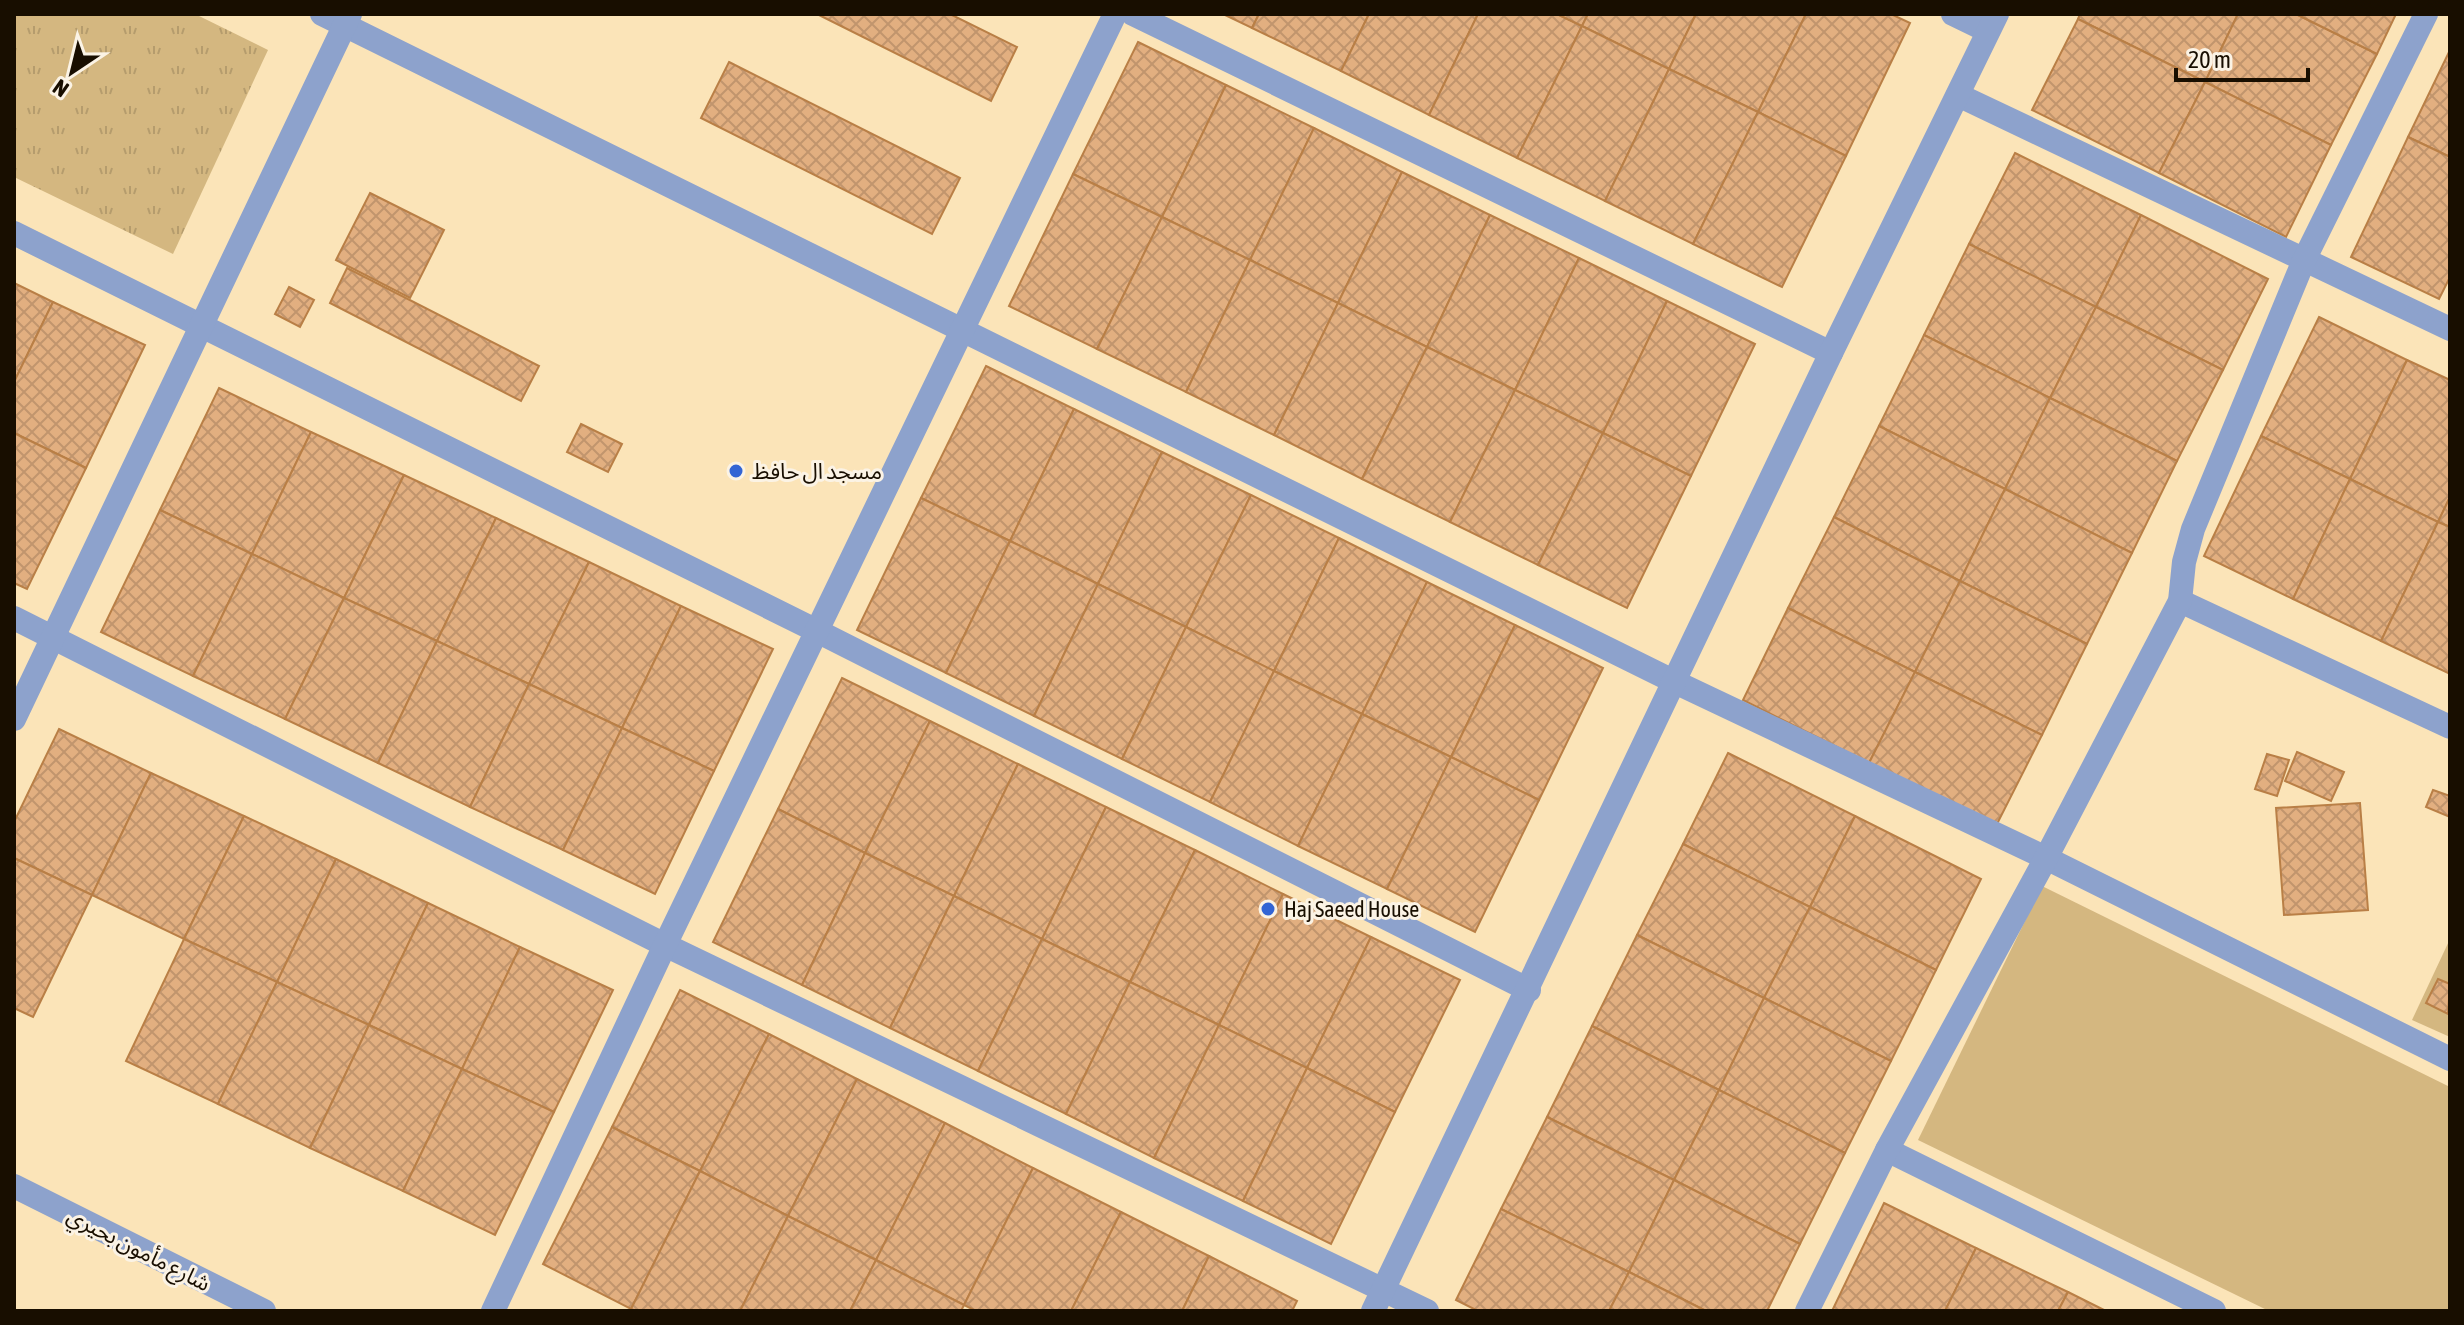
<svg xmlns="http://www.w3.org/2000/svg" width="2464" height="1325" viewBox="0 0 2464 1325" font-family="'Asap Condensed','Noto Sans Arabic',sans-serif">
<style>
.green{fill:#d4b780}
.park{fill:url(#park-tufts)}
.building{fill:url(#building-cross-hatch);stroke:#b97f46;stroke-width:2}
.lines{fill:none;stroke-linecap:round;stroke-linejoin:round}
.minor{stroke:#8da2cc;stroke-width:24}
.tertiary{stroke:#8da2cc;stroke-width:24}
.poi-dot{fill:#3365d4;stroke:#fbf3e5;stroke-width:3}
.labels{text-anchor:middle;stroke-width:6;stroke-linejoin:round;paint-order:stroke}
.poi-label{font-size:22px;fill:#180e00;stroke:#fbf3e5;text-anchor:start}
.street-label{font-size:22px;fill:#180e00;stroke:#fbf3e5}
</style>
<defs>
<pattern id="park-tufts" width="24" height="20" patternUnits="userSpaceOnUse" patternTransform="scale(2)"><rect width="24" height="20" fill="#d4b780"/><path d="M3 7l-1-3M5 7V3M7 7l1-3M15 17l-1-3M17 17v-4M19 17l1-3" fill="none" stroke="#b59c6d"/></pattern>
<pattern id="building-cross-hatch" width="8" height="8" patternUnits="userSpaceOnUse" patternTransform="scale(2)"><rect width="8" height="8" fill="#e2af80"/><path d="M0 0l8 8M0 8l8-8" fill="none" stroke="#c1956d"/></pattern>
</defs>
<rect width="100%" height="100%" fill="#fbe4b8"/>
<g class="green">
<path d="M 2042,886 L 2450,1087 L 2450,1311 L 2269,1311 L 1918,1140 Z"/>
<path d="M 2450,939 L 2450,1037 L 2412,1020 Z"/>
</g>
<path class="park" d="M 14,14 L 195,14 L 268,50 L 173,254 L 14,177 Z"/>
<g class="building">
<path d="M 817,14 L 950,14 L 1017,47 L 991,101 Z"/>
<path d="M 1223,14 L 1259,14 L 1252,28 Z"/>
<path d="M 1259,14 L 1369,14 L 1341,71 L 1252,28 Z"/>
<path d="M 1369,14 L 1478,14 L 1429,115 L 1341,71 Z"/>
<path d="M 1478,14 L 1557,14 L 1582,26 L 1517,158 L 1429,115 Z"/>
<path d="M 1557,14 L 1588,14 L 1582,26 Z"/>
<path d="M 1588,14 L 1696,14 L 1669,69 L 1582,26 Z"/>
<path d="M 1696,14 L 1806,14 L 1758,112 L 1669,69 Z"/>
<path d="M 1806,14 L 1891,14 L 1910,23 L 1846,156 L 1758,112 Z"/>
<path d="M 2080,14 L 2238,14 L 2205,82 L 2078,19 Z"/>
<path d="M 2238,14 L 2296,14 L 2377,54 L 2331,145 L 2205,82 Z"/>
<path d="M 2296,14 L 2396,14 L 2377,54 Z"/>
<path d="M 2078,19 L 2205,82 L 2159,173 L 2032,110 Z"/>
<path d="M 1582,26 L 1669,69 L 1605,201 L 1517,158 Z"/>
<path d="M 1138,42 L 1226,85 L 1162,217 L 1073,174 Z"/>
<path d="M 2450,50 L 2450,157 L 2408,137 Z"/>
<path d="M 729,62 L 960,178 L 932,234 L 701,118 Z"/>
<path d="M 1669,69 L 1758,112 L 1693,244 L 1605,201 Z"/>
<path d="M 2205,82 L 2331,145 L 2286,237 L 2159,173 Z"/>
<path d="M 1226,85 L 1314,128 L 1250,260 L 1162,217 Z"/>
<path d="M 1758,112 L 1846,156 L 1782,287 L 1693,244 Z"/>
<path d="M 1314,128 L 1402,172 L 1338,303 L 1250,260 Z"/>
<path d="M 2408,137 L 2450,157 L 2450,277 L 2439,299 L 2351,257 Z"/>
<path d="M 2015,153 L 2141,215 L 2096,307 L 1969,244 Z"/>
<path d="M 1402,172 L 1490,215 L 1427,347 L 1338,303 Z"/>
<path d="M 1073,174 L 1162,217 L 1097,349 L 1009,306 Z"/>
<path d="M 370,193 L 444,230 L 410,298 L 336,260 Z"/>
<path d="M 1490,215 L 1579,258 L 1515,390 L 1427,347 Z"/>
<path d="M 2141,215 L 2268,279 L 2223,370 L 2096,307 Z"/>
<path d="M 1162,217 L 1250,260 L 1186,392 L 1097,349 Z"/>
<path d="M 1969,244 L 2096,307 L 2050,398 L 1924,335 Z"/>
<path d="M 1579,258 L 1667,301 L 1603,433 L 1515,390 Z"/>
<path d="M 1250,260 L 1338,303 L 1274,435 L 1186,392 Z"/>
<path d="M 347,268 L 539,366 L 521,401 L 330,303 Z"/>
<path d="M 14,283 L 53,302 L 14,382 Z"/>
<path d="M 289,287 L 314,300 L 300,327 L 275,314 Z"/>
<path d="M 1667,301 L 1755,344 L 1691,476 L 1603,433 Z"/>
<path d="M 53,302 L 145,345 L 86,468 L 14,433 L 14,382 Z"/>
<path d="M 1338,303 L 1427,347 L 1362,479 L 1274,435 Z"/>
<path d="M 2096,307 L 2223,370 L 2177,461 L 2050,398 Z"/>
<path d="M 2319,317 L 2407,360 L 2350,479 L 2261,436 Z"/>
<path d="M 1924,335 L 2050,398 L 2005,489 L 1879,426 Z"/>
<path d="M 1427,347 L 1515,390 L 1450,522 L 1362,479 Z"/>
<path d="M 2407,360 L 2450,380 L 2450,497 L 2438,522 L 2350,479 Z"/>
<path d="M 986,366 L 1074,409 L 1010,541 L 921,498 Z"/>
<path d="M 219,388 L 311,432 L 252,554 L 160,510 Z"/>
<path d="M 1515,390 L 1603,433 L 1538,565 L 1450,522 Z"/>
<path d="M 2050,398 L 2177,461 L 2132,553 L 2005,489 Z"/>
<path d="M 1074,409 L 1162,452 L 1098,584 L 1010,541 Z"/>
<path d="M 581,424 L 622,444 L 608,472 L 567,452 Z"/>
<path d="M 1879,426 L 2005,489 L 1960,581 L 1834,517 Z"/>
<path d="M 311,432 L 404,475 L 344,598 L 252,554 Z"/>
<path d="M 14,433 L 86,468 L 27,589 L 14,583 Z"/>
<path d="M 1603,433 L 1691,476 L 1627,608 L 1538,565 Z"/>
<path d="M 2261,436 L 2350,479 L 2293,599 L 2204,556 Z"/>
<path d="M 1162,452 L 1251,495 L 1186,627 L 1098,584 Z"/>
<path d="M 404,475 L 496,518 L 437,641 L 344,598 Z"/>
<path d="M 2350,479 L 2438,522 L 2381,641 L 2293,599 Z"/>
<path d="M 2005,489 L 2132,553 L 2087,644 L 1960,581 Z"/>
<path d="M 1251,495 L 1339,538 L 1274,671 L 1186,627 Z"/>
<path d="M 2450,497 L 2450,527 L 2438,522 Z"/>
<path d="M 921,498 L 1010,541 L 946,673 L 857,630 Z"/>
<path d="M 160,510 L 252,554 L 193,676 L 101,632 Z"/>
<path d="M 1834,517 L 1960,581 L 1915,672 L 1788,608 Z"/>
<path d="M 496,518 L 589,562 L 529,684 L 437,641 Z"/>
<path d="M 2438,522 L 2450,527 L 2450,674 L 2381,641 Z"/>
<path d="M 1339,538 L 1427,582 L 1362,714 L 1274,671 Z"/>
<path d="M 1010,541 L 1098,584 L 1034,716 L 946,673 Z"/>
<path d="M 252,554 L 344,598 L 285,719 L 193,676 Z"/>
<path d="M 589,562 L 681,606 L 622,728 L 529,684 Z"/>
<path d="M 1960,581 L 2087,644 L 2042,735 L 1915,672 Z"/>
<path d="M 1427,582 L 1515,625 L 1451,757 L 1362,714 Z"/>
<path d="M 1098,584 L 1186,627 L 1122,759 L 1034,716 Z"/>
<path d="M 344,598 L 437,641 L 378,763 L 285,719 Z"/>
<path d="M 681,606 L 773,649 L 714,771 L 622,728 Z"/>
<path d="M 1788,608 L 1915,672 L 1869,763 L 1743,700 Z"/>
<path d="M 1515,625 L 1603,668 L 1539,800 L 1451,757 Z"/>
<path d="M 1186,627 L 1274,671 L 1210,802 L 1122,759 Z"/>
<path d="M 437,641 L 529,684 L 470,807 L 378,763 Z"/>
<path d="M 1274,671 L 1362,714 L 1298,846 L 1210,802 Z"/>
<path d="M 1915,672 L 2042,735 L 1996,826 L 1869,763 Z"/>
<path d="M 842,678 L 930,721 L 865,853 L 778,809 Z"/>
<path d="M 529,684 L 622,728 L 563,850 L 470,807 Z"/>
<path d="M 1362,714 L 1451,757 L 1387,889 L 1298,846 Z"/>
<path d="M 930,721 L 1018,764 L 954,896 L 865,853 Z"/>
<path d="M 622,728 L 714,771 L 655,894 L 563,850 Z"/>
<path d="M 59,729 L 151,773 L 92,895 L 14,858 L 14,822 Z"/>
<path d="M 2297,752 L 2344,772 L 2331,801 L 2285,781 Z"/>
<path d="M 1728,753 L 1855,816 L 1810,907 L 1683,844 Z"/>
<path d="M 2267,754 L 2289,760 L 2277,796 L 2255,789 Z"/>
<path d="M 1451,757 L 1539,800 L 1475,932 L 1387,889 Z"/>
<path d="M 1018,764 L 1106,807 L 1042,939 L 954,896 Z"/>
<path d="M 151,773 L 244,816 L 184,939 L 92,895 Z"/>
<path d="M 2433,790 L 2450,796 L 2450,817 L 2426,807 Z"/>
<path d="M 2360,803 L 2368,910 L 2284,915 L 2276,808 Z"/>
<path d="M 1106,807 L 1195,850 L 1130,982 L 1042,939 Z"/>
<path d="M 778,809 L 865,853 L 802,985 L 713,942 Z"/>
<path d="M 244,816 L 336,859 L 277,982 L 184,939 Z"/>
<path d="M 1855,816 L 1981,879 L 1936,970 L 1810,907 Z"/>
<path d="M 1683,844 L 1810,907 L 1764,998 L 1637,935 Z"/>
<path d="M 1195,850 L 1283,894 L 1219,1025 L 1130,982 Z"/>
<path d="M 865,853 L 954,896 L 890,1028 L 802,985 Z"/>
<path d="M 14,858 L 92,895 L 33,1017 L 14,1008 Z"/>
<path d="M 336,859 L 428,903 L 369,1025 L 277,982 Z"/>
<path d="M 1283,894 L 1371,937 L 1307,1068 L 1219,1025 Z"/>
<path d="M 954,896 L 1042,939 L 978,1071 L 890,1028 Z"/>
<path d="M 428,903 L 520,947 L 462,1069 L 369,1025 Z"/>
<path d="M 1810,907 L 1936,970 L 1891,1061 L 1764,998 Z"/>
<path d="M 1637,935 L 1764,998 L 1719,1090 L 1592,1026 Z"/>
<path d="M 1371,937 L 1460,980 L 1395,1112 L 1307,1068 Z"/>
<path d="M 184,939 L 277,982 L 218,1104 L 126,1061 Z"/>
<path d="M 1042,939 L 1130,982 L 1066,1114 L 978,1071 Z"/>
<path d="M 520,947 L 613,990 L 554,1112 L 462,1069 Z"/>
<path d="M 2438,979 L 2450,984 L 2448,1014 L 2426,1003 Z"/>
<path d="M 277,982 L 369,1025 L 310,1148 L 218,1104 Z"/>
<path d="M 1130,982 L 1219,1025 L 1154,1158 L 1066,1114 Z"/>
<path d="M 680,990 L 769,1034 L 700,1171 L 612,1127 Z"/>
<path d="M 1764,998 L 1891,1061 L 1845,1153 L 1719,1090 Z"/>
<path d="M 369,1025 L 462,1069 L 403,1191 L 310,1148 Z"/>
<path d="M 1219,1025 L 1307,1068 L 1243,1201 L 1154,1158 Z"/>
<path d="M 1592,1026 L 1719,1090 L 1674,1180 L 1547,1117 Z"/>
<path d="M 769,1034 L 857,1079 L 788,1216 L 700,1171 Z"/>
<path d="M 1307,1068 L 1395,1112 L 1331,1244 L 1243,1201 Z"/>
<path d="M 462,1069 L 554,1112 L 495,1235 L 403,1191 Z"/>
<path d="M 857,1079 L 945,1123 L 876,1260 L 788,1216 Z"/>
<path d="M 1719,1090 L 1845,1153 L 1800,1244 L 1674,1180 Z"/>
<path d="M 1547,1117 L 1674,1180 L 1629,1272 L 1501,1209 Z"/>
<path d="M 945,1123 L 1033,1168 L 964,1305 L 876,1260 Z"/>
<path d="M 612,1127 L 700,1171 L 631,1309 L 543,1264 Z"/>
<path d="M 1033,1168 L 1121,1212 L 1071,1311 L 976,1311 L 964,1305 Z"/>
<path d="M 700,1171 L 788,1216 L 740,1311 L 636,1311 L 631,1309 Z"/>
<path d="M 1674,1180 L 1800,1244 L 1767,1311 L 1706,1311 L 1629,1272 Z"/>
<path d="M 1884,1203 L 1976,1248 L 1945,1311 L 1832,1311 Z"/>
<path d="M 1501,1209 L 1629,1272 L 1609,1311 L 1478,1311 L 1456,1300 Z"/>
<path d="M 1121,1212 L 1209,1256 L 1182,1311 L 1071,1311 Z"/>
<path d="M 788,1216 L 876,1260 L 850,1311 L 740,1311 Z"/>
<path d="M 1976,1248 L 2068,1292 L 2058,1311 L 1945,1311 Z"/>
<path d="M 1209,1256 L 1297,1301 L 1292,1311 L 1182,1311 Z"/>
<path d="M 876,1260 L 964,1305 L 961,1311 L 850,1311 Z"/>
<path d="M 1629,1272 L 1706,1311 L 1609,1311 Z"/>
<path d="M 2068,1292 L 2106,1311 L 2058,1311 Z"/>
</g>
<g class="lines">
<g class="minor">
<path d="M 322,14 L 1675,682 L 2046,858 L 2450,1059"/>
<path d="M 1133,14 L 1831,353"/>
<path d="M 1953,14 L 1988,31"/>
<path d="M 1958,95 L 2450,329"/>
<path d="M 14,233 L 817,631 L 1529,990"/>
<path d="M 2180,601 L 2450,727"/>
<path d="M 14,618 L 665,945 L 1427,1311"/>
<path d="M 14,719 L 350,14"/>
<path d="M 1887,1150 L 2214,1311"/>
<path d="M 493,1311 L 665,945 L 1115,14"/>
<path d="M 1373,1311 L 1831,353 L 1997,14"/>
<path d="M 1807,1311 L 1887,1150 L 2046,858 L 2180,601 L 2184,562 L 2193,529 L 2304,260 L 2426,14"/>
</g>
<path class="tertiary" d="M 14,1186 L 264,1311"/>
</g>
<g class="poi-dot">
<circle cx="736" cy="471" r="8"/>
<circle cx="1268" cy="909" r="8"/>
</g>
<g class="labels">
<g class="poi-label">
<text x="752" y="479">مسجد ال حافظ</text>
<text x="1284" y="917">Haj Saeed House</text>
</g>
<g class="street-label">
<text transform="translate(139 1249) rotate(27)" y="8">شارع مأمون بحيري</text>
</g>
</g>
<rect width="2464" height="1325" fill="none" stroke="#180e00" stroke-width="32"/>
<g transform="translate(72 72) rotate(215)" stroke="#fbf3e5" stroke-width="6" paint-order="stroke">
<path d="M0-6L14 30L0 20L-14 30Z" fill="#180e00"/>
<text y="-12" font-size="22" font-weight="bold" text-anchor="middle" fill="#180e00">N</text>
</g>
<path d="M2176 68v12h132v-12" fill="none" stroke="#180e00" stroke-width="4"/>
<text x="2188" y="68" font-size="24" fill="#180e00" stroke="#fbf3e5" stroke-width="6" paint-order="stroke">20 m</text>
</svg>
